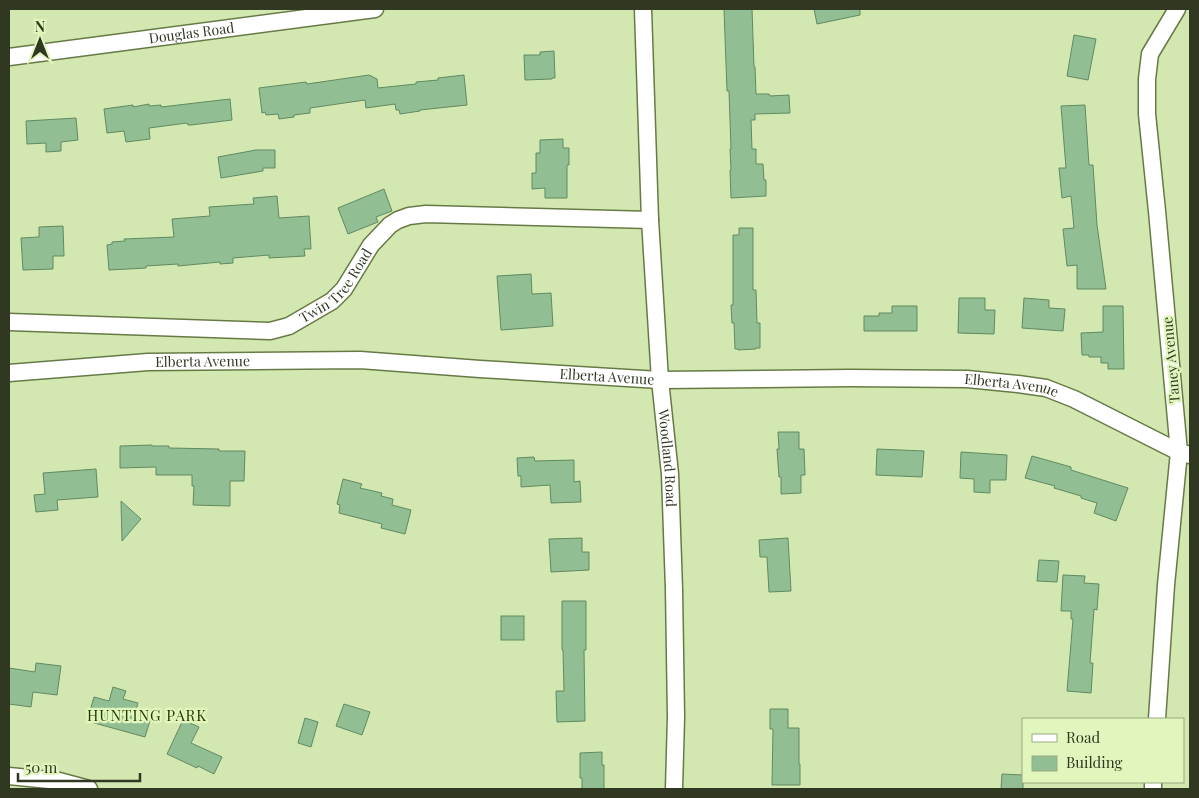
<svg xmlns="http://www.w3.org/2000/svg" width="1199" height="798" viewBox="0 0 1199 798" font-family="'Playfair Display',serif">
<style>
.building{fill:#92be93;stroke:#608a61}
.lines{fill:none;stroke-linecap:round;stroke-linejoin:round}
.street-casing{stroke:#677a46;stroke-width:19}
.street{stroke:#fff;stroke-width:16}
.labels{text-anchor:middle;stroke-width:4.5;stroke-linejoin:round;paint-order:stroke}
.street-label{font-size:14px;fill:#303822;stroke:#e0f6bd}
.neighbourhood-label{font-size:15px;letter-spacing:1px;fill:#283801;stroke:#e0f6bd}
</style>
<rect width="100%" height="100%" fill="#d3e8b0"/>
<g class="building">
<path d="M 724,9 L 752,9 L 754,67 L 755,67 L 756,94 L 769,94 L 770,96 L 789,95 L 790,113 L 755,114 L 755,120 L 751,120 L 752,149 L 756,149 L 756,164 L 763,164 L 764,180 L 766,180 L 766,196 L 731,198 L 730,170 L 731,170 L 730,149 L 731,149 L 729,91 L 727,91 Z"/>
<path d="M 814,9 L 860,9 L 860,15 L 817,24 Z"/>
<path d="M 1074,35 L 1096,39 L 1088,80 L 1067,76 Z"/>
<path d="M 554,51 L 555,78 L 552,78 L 552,79 L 525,80 L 524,55 L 540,55 L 540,52 Z"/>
<path d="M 369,75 L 377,79 L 378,88 L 416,84 L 416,82 L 438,80 L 438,78 L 464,75 L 467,105 L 420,110 L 420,111 L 400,114 L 399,110 L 396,110 L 395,104 L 366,108 L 365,100 L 310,108 L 310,113 L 294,115 L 294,117 L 279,119 L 278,114 L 266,115 L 265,112 L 262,113 L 259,88 L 306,82 L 307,84 Z"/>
<path d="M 230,99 L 232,120 L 191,125 L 188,125 L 187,123 L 149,128 L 150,139 L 126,142 L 124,131 L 107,133 L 104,109 L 133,105 L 133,107 L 149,104 L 149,106 L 161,105 L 161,107 Z"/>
<path d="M 1085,105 L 1089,165 L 1093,165 L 1097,225 L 1106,289 L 1077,289 L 1077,265 L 1067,266 L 1063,229 L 1074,228 L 1071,196 L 1062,198 L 1059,168 L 1066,168 L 1061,106 Z"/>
<path d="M 76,118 L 78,140 L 61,142 L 61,151 L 46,152 L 46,143 L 27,144 L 26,121 Z"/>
<path d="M 563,139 L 563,148 L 569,148 L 569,165 L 567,165 L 567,198 L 545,198 L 545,188 L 532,189 L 532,173 L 536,173 L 536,153 L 540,153 L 540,140 Z"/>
<path d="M 256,150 L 275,150 L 275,168 L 263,168 L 263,171 L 221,178 L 218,157 Z"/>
<path d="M 384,189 L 392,211 L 376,217 L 378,222 L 348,234 L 338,208 Z"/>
<path d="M 277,196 L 279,218 L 309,216 L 311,249 L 304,249 L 305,256 L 269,258 L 269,255 L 233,258 L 233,263 L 220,264 L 220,262 L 178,266 L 178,264 L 146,266 L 146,268 L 109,270 L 107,245 L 112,244 L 112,242 L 125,241 L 124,239 L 174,237 L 172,219 L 210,216 L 209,207 L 254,204 L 253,198 Z"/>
<path d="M 63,226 L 64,256 L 53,256 L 53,269 L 23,270 L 21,238 L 39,237 L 39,227 Z"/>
<path d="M 739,228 L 753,228 L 753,290 L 756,290 L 757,323 L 760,323 L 760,348 L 756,348 L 756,349 L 738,350 L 738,349 L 735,349 L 734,323 L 732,323 L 731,305 L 733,305 L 733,235 L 739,235 Z"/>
<path d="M 531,274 L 532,294 L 551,293 L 553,326 L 501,330 L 497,276 Z"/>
<path d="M 959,298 L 985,298 L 985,310 L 995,310 L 994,334 L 958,333 Z"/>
<path d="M 1024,298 L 1049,300 L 1049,308 L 1065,309 L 1063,331 L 1022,328 Z"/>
<path d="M 892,306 L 917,306 L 917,331 L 864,331 L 864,316 L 879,316 L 879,313 L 892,313 Z"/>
<path d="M 1103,306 L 1123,306 L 1124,369 L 1108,369 L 1108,363 L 1101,363 L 1101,357 L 1089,357 L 1089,355 L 1082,355 L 1081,333 L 1103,332 Z"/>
<path d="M 778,432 L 799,432 L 799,449 L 804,449 L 805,475 L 801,475 L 801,493 L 781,494 L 781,477 L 779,477 L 777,449 L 779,449 Z"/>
<path d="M 152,445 L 152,446 L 169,446 L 169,448 L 219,449 L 219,451 L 245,451 L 244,481 L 230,481 L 230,506 L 193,505 L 194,486 L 192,486 L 192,475 L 156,475 L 156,467 L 120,468 L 120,446 Z"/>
<path d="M 877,449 L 924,451 L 922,477 L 876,475 Z"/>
<path d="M 961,452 L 1007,455 L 1006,480 L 990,480 L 990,493 L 974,492 L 974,479 L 960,478 Z"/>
<path d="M 1032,456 L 1071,467 L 1071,470 L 1128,488 L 1116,521 L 1094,513 L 1097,503 L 1081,498 L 1081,496 L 1054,488 L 1055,486 L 1025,478 Z"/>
<path d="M 534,457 L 535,461 L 574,460 L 574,482 L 580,481 L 581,502 L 551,503 L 550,485 L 521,487 L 521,476 L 518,476 L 517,458 Z"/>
<path d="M 96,469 L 98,497 L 57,500 L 58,510 L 36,512 L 34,495 L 45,494 L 43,473 Z"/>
<path d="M 343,479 L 362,484 L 360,488 L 382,493 L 381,496 L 393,499 L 392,505 L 411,510 L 405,534 L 381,528 L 382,524 L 339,513 L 340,505 L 337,504 Z"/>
<path d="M 121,501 L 141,519 L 122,541 Z"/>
<path d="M 582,538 L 582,552 L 589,552 L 589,570 L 551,572 L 549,539 Z"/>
<path d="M 788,538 L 791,591 L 769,592 L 767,557 L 760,557 L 759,540 Z"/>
<path d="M 1039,560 L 1059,561 L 1057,582 L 1037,581 Z"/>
<path d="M 1063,575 L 1085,576 L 1084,583 L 1099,584 L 1097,610 L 1094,609 L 1090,663 L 1093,663 L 1091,693 L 1067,691 L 1073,619 L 1071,619 L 1071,611 L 1061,611 Z"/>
<path d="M 562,601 L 586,601 L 586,650 L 584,650 L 585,721 L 557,722 L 556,691 L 564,691 L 563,650 L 562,650 Z"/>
<rect x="501" y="616" width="23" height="24"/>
<path d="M 36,663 L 61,666 L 57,695 L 33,692 L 31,707 L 9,704 L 9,668 L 35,672 Z"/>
<path d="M 113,687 L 126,691 L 123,699 L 138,703 L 136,710 L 152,714 L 145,737 L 87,721 L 94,697 L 109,701 Z"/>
<path d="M 344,704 L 370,712 L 362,735 L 336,726 Z"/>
<path d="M 770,709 L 788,709 L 788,728 L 799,728 L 799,764 L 800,764 L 800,785 L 772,785 L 773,729 L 770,729 Z"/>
<path d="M 305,718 L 318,722 L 311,747 L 298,743 Z"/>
<path d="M 183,720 L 199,727 L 191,743 L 222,757 L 214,774 L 198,766 L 197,768 L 167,754 Z"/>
<path d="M 602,752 L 602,765 L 604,765 L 604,789 L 582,789 L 582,778 L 580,778 L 580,753 Z"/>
<path d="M 1002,774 L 1023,775 L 1023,789 L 1001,789 Z"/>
</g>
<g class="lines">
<g class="street-casing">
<g id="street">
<path id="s1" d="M 643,9 L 650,220 L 660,380 L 670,474 L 674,589 L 676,717 L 674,789"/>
<path id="s2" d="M 9,57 L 375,9"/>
<path id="s3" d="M 9,322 L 270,331 L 289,326 L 332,301 L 344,289 L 371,245 L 390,225 L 398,220 L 409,216 L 426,214 L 650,220"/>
<path id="s4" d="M 9,373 L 148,362 L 360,360 L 480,369 L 660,380 L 850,378 L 967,379 L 1018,384 L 1046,388 L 1074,399 L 1179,452 L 1190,455"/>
<path d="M 1157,719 L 1166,585 L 1179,452 L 1157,211 L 1147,114 L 1147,79 L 1150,54 L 1177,9"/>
<path d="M 9,776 L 59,781 L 89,789"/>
<path d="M 1153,789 L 1153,782"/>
</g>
</g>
<use href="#street" class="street"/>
</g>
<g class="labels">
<g class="street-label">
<text dy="5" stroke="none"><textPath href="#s2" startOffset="184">Douglas Road</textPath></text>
<text dy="5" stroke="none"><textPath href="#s3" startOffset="344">Twin Tree Road</textPath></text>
<text transform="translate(1171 360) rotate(-95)" y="5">Taney Avenue</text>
<text dy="5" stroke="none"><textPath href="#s4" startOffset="194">Elberta Avenue</textPath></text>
<text dy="5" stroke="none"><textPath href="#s4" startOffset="599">Elberta Avenue</textPath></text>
<text dy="5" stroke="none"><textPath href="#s4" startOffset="1004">Elberta Avenue</textPath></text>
<text dy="5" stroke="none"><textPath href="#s1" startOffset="450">Woodland Road</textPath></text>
</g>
<g class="neighbourhood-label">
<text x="147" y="721">HUNTING PARK</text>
</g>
</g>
<rect width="1199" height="798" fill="none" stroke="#303822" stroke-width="20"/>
<rect x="1022" y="718" width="162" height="65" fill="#e0f6bd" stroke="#9aaa7f"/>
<rect x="1032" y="734" width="25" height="8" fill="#ffffff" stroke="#9aaa7f"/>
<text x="1066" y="743" font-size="15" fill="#303822">Road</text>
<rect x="1032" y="756" width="25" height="15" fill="#92be93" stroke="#9aaa7f"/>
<text x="1066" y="768" font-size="15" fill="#303822">Building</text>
<g transform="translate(40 40)" stroke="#e0f6bd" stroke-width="4" paint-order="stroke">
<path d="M0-4L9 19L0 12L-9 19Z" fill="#303822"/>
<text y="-8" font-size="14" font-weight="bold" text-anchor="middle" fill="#303822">N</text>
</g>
<path d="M18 773v8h122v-8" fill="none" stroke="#303822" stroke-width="2.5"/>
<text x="25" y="773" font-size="15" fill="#303822" stroke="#e0f6bd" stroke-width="4" paint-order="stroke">50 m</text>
</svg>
